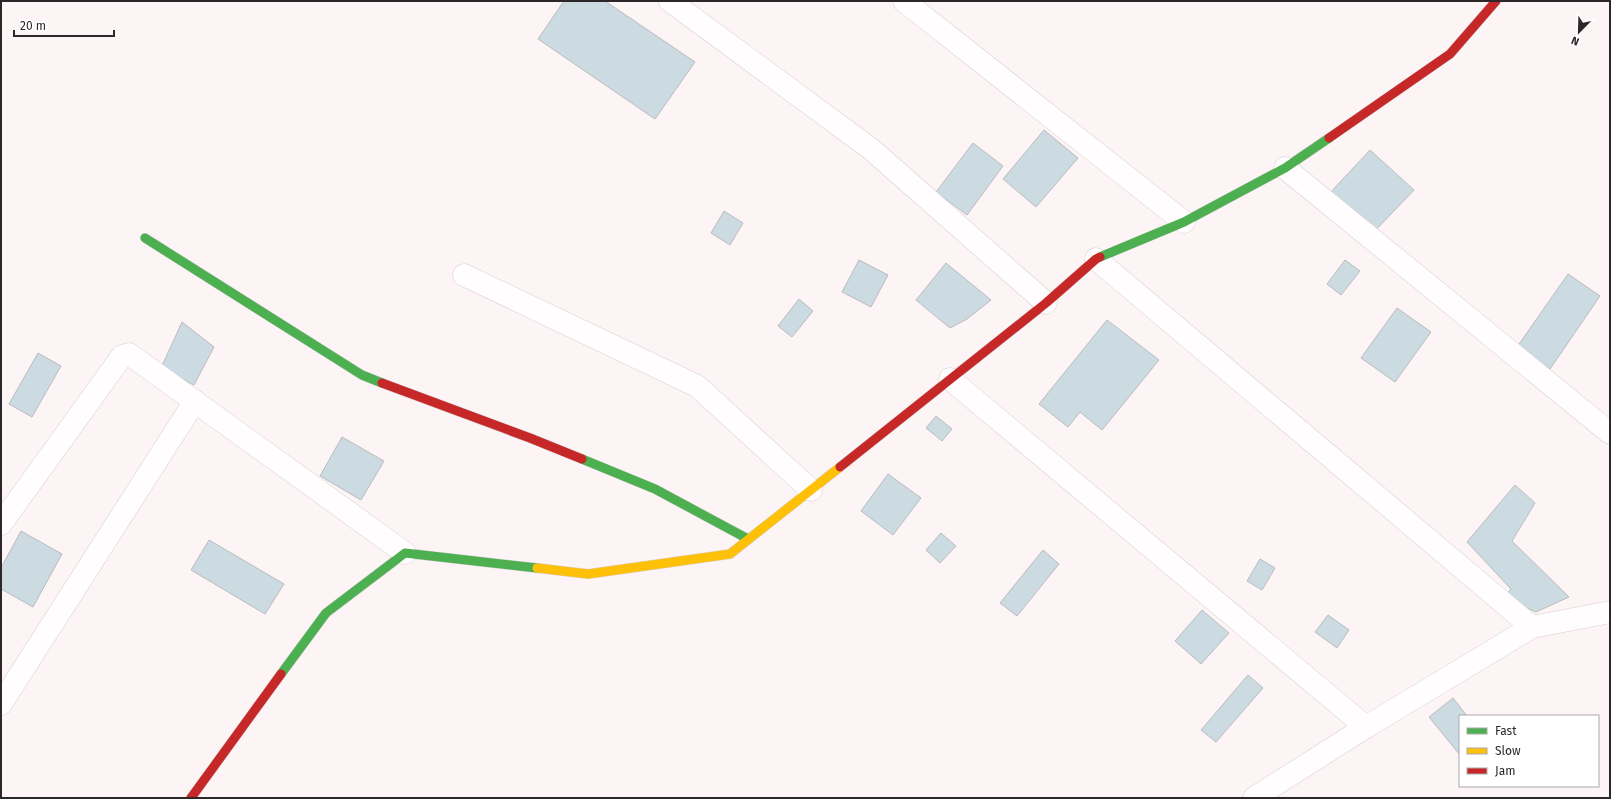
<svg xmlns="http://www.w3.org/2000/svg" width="1611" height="799" viewBox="0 0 1611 799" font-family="'Fira Sans',sans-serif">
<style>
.building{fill:#ccdbe1;stroke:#bcbbbd}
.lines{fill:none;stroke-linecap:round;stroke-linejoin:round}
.street-casing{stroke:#d5cfd0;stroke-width:23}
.fast-casing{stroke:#d5cfd0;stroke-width:10}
.slow-casing{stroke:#d5cfd0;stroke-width:10}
.jam-casing{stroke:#d5cfd0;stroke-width:10}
.street{stroke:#fffdfe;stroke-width:22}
.fast{stroke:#4caf50;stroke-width:9}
.slow{stroke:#ffc107;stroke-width:9}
.jam{stroke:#c62828;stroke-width:9}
</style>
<rect width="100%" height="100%" fill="#fcf4f5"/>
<g class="building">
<path d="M 564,1 L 605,1 L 695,62 L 655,119 L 538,39 Z"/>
<path d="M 1044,130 L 1078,158 L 1036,207 L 1003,179 Z"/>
<path d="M 973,143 L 1003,166 L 967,215 L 936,192 Z"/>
<path d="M 1370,150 L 1414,190 L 1371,235 L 1328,195 Z"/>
<path d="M 724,211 L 743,223 L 730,245 L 711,233 Z"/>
<path d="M 859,260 L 888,275 L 871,307 L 842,292 Z"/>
<path d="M 1345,260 L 1360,271 L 1341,295 L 1327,284 Z"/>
<path d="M 946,263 L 991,300 L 967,319 L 950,328 L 916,300 Z"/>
<path d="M 1568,274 L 1600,296 L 1550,369 L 1517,347 Z"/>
<path d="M 799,299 L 813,311 L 792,337 L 778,326 Z"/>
<path d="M 1397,308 L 1431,332 L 1395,382 L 1361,358 Z"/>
<path d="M 1107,320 L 1159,360 L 1102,430 L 1080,412 L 1068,427 L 1039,404 Z"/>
<path d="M 182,322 L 214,347 L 194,385 L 161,368 Z"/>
<path d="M 38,353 L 61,366 L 32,417 L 9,404 Z"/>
<path d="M 936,416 L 952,429 L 942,441 L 926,428 Z"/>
<path d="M 342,437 L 384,461 L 361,500 L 320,476 Z"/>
<path d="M 888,474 L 921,498 L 893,535 L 861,511 Z"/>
<path d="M 1515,485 L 1535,503 L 1512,541 L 1569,597 L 1536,612 L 1503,598 L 1511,589 L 1467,542 Z"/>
<path d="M 21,531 L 62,554 L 33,607 L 1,589 L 1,568 Z"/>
<path d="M 941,533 L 956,546 L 940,563 L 926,550 Z"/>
<path d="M 209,540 L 284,584 L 265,614 L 191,570 Z"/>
<path d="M 1043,550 L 1059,564 L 1017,616 L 1000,603 Z"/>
<path d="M 1260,559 L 1275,568 L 1262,590 L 1247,581 Z"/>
<path d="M 1202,610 L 1229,633 L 1201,664 L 1175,641 Z"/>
<path d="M 1328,615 L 1349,630 L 1337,648 L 1315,632 Z"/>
<path d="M 1248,675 L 1263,688 L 1216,742 L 1201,730 Z"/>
<path d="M 1453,698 L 1467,716 L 1460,716 L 1460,755 L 1429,717 Z"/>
</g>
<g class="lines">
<g class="street-casing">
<g id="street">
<path d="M 670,1 L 871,149 L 1046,303"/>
<path d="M 904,1 L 1184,222"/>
<path d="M 1285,168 L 1610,433"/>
<path d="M 1096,259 L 1532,627"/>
<path d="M 464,275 L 697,386 L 811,490"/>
<path d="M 950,379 L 1366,727"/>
<path d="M 1,524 L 122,356 L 129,354 L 405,553"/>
<path d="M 1,704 L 195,401"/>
<path d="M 1254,798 L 1366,727 L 1532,627 L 1610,612"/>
</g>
</g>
<g class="fast-casing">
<g id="fast">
<path d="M 145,238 L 362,375 L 382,383"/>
<path d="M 1100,257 L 1184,222 L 1285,168 L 1329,138"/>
<path d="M 582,459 L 655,489 L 748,539"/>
<path d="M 281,674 L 326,613 L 405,553 L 537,568"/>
</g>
</g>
<g class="slow-casing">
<path id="slow" d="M 537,568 L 588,574 L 730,554 L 840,467"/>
</g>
<g class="jam-casing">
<g id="jam">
<path d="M 1329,138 L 1450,54 L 1496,1"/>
<path d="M 382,383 L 530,438 L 582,459"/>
<path d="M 840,467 L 1046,303 L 1096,259 L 1100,257"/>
<path d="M 191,798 L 281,674"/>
</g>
</g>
<use href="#street" class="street"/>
<use href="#fast" class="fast"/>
<use href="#slow" class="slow"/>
<use href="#jam" class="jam"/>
</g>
<rect width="1611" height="799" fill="none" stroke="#2e2729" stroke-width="4"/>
<rect x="1459" y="715" width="140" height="72" fill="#ffffff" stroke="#aba9a9"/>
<rect x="1467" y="728" width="20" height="6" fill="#4caf50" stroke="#aba9a9"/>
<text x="1495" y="735" font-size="12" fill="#2e2729">Fast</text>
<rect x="1467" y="748" width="20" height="6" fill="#ffc107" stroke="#aba9a9"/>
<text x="1495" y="755" font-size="12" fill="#2e2729">Slow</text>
<rect x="1467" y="768" width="20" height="6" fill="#c62828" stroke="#aba9a9"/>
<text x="1495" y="775" font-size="12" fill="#2e2729">Jam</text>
<g transform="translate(1579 32) rotate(203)" stroke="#ffffff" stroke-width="3" paint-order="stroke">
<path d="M0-3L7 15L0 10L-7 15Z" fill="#2e2729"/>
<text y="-6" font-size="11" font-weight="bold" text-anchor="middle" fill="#2e2729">N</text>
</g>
<path d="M14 30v6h100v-6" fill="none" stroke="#2e2729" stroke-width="2"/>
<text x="20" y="30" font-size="12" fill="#2e2729" stroke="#ffffff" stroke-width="3" paint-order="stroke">20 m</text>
</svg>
